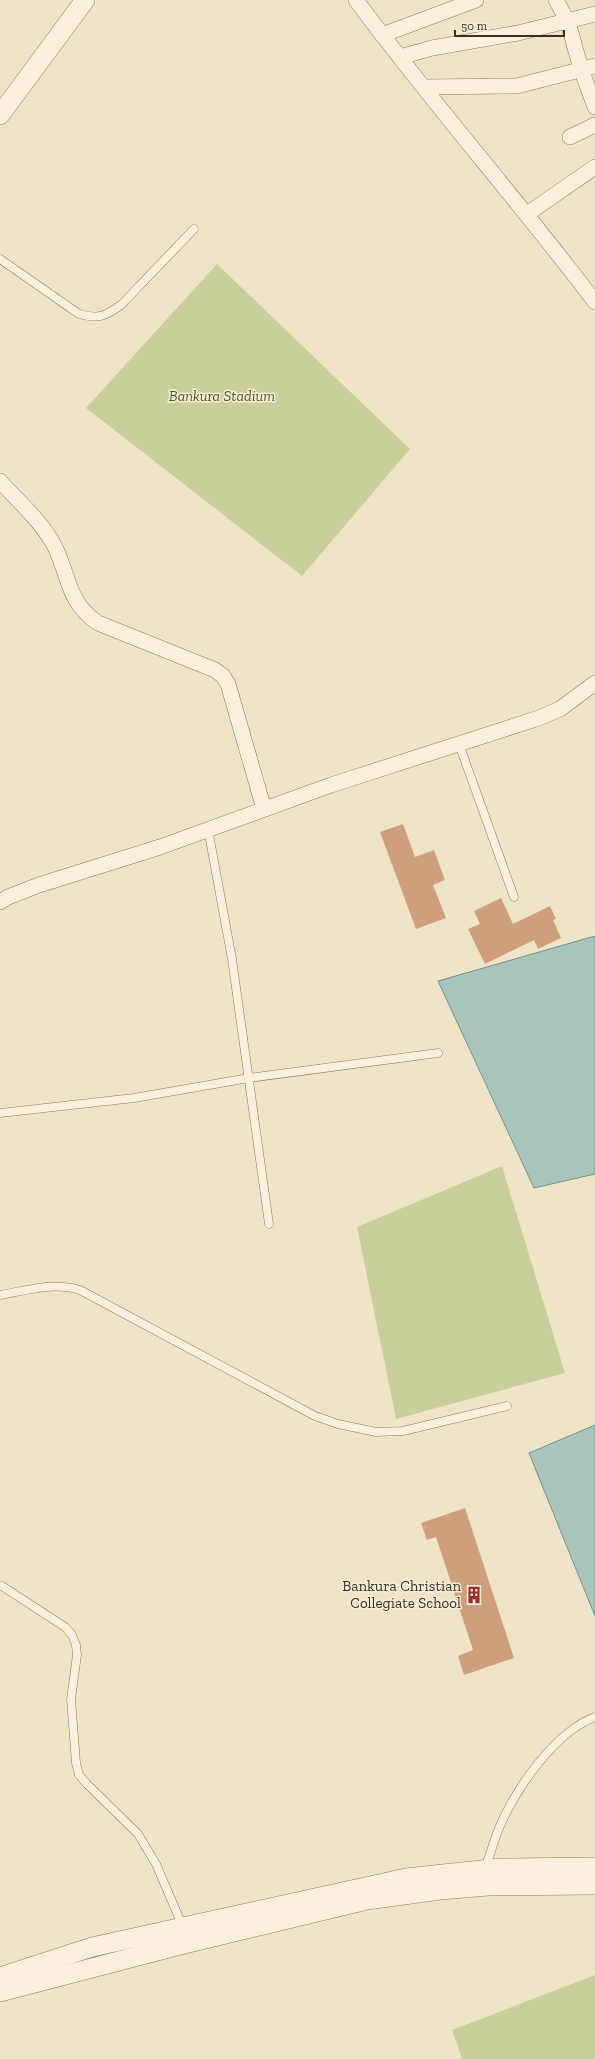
<svg xmlns="http://www.w3.org/2000/svg" width="595" height="2059" viewBox="0 0 595 2059" font-family="'Zilla Slab',serif">
<style>
.green{fill:#c9cf9b}
.water{fill:#a9c4bc;stroke:#6f938a}
.building{fill:#cf9f7d}
.lines{fill:none;stroke-linecap:round;stroke-linejoin:round}
.service-casing{stroke:#8d765c;stroke-width:9}
.minor-casing{stroke:#8d765c;stroke-width:16}
.tertiary-casing{stroke:#8d765c;stroke-width:20}
.service{stroke:#faf1dc;stroke-width:8}
.minor{stroke:#faf1dc;stroke-width:15}
.tertiary{stroke:#faf1dc;stroke-width:19}
.labels{text-anchor:middle;stroke-width:3;stroke-linejoin:round;paint-order:stroke}
.park-label{font-size:15px;font-style:italic;fill:#4d5a26;stroke:#f7eed8}
.poi-label{font-size:15px;fill:#3d2e20;stroke:#f7eed8;text-anchor:end}
</style>
<rect width="100%" height="100%" fill="#f0e4c8"/>
<g class="green">
<path d="M 217,264 L 410,449 L 302,576 L 86,408 Z"/>
<path d="M 502,1166 L 565,1373 L 396,1419 L 357,1227 Z"/>
<path d="M 595,1975 L 595,2059 L 462,2059 L 452,2030 Z"/>
</g>
<g class="water">
<path d="M 595,936 L 595,1174 L 534,1188 L 438,981 Z"/>
<path d="M 595,1425 L 595,1616 L 529,1453 Z"/>
</g>
<g class="building">
<path d="M 403,824 L 415,857 L 434,850 L 445,880 L 433,885 L 446,918 L 416,929 L 380,832 Z"/>
<path d="M 501,898 L 513,924 L 550,906 L 556,919 L 553,920 L 561,938 L 538,949 L 534,940 L 485,964 L 468,929 L 480,924 L 474,911 Z"/>
<path d="M 465,1508 L 514,1658 L 464,1675 L 458,1656 L 473,1650 L 436,1537 L 427,1540 L 421,1523 Z"/>
</g>
<g class="lines">
<g class="service-casing">
<g id="service">
<path d="M 0,259 L 79,314 C 99,319 104,317 121,305 L 194,229"/>
<path d="M 459,744 L 514,897"/>
<path d="M 208,829 L 232,959 L 269,1224"/>
<path d="M 0,1113 L 134,1098 L 249,1078 L 438,1053"/>
<path d="M 0,1295 C 28,1290 52,1282 80,1290 L 315,1416 L 338,1424 L 376,1432 L 403,1431 L 507,1406"/>
<path d="M 2,1586 L 65,1627 L 72,1635 L 76,1645 L 77,1655 L 71,1699 L 76,1763 L 79,1775 L 87,1784 L 138,1834 L 156,1864 L 183,1927"/>
<path d="M 485,1869 C 490,1855 494,1840 500,1826 C 517,1787 555,1732 595,1717"/>
</g>
</g>
<g class="minor-casing">
<g id="minor">
<path d="M 356,0 C 432,103 518,200 595,302"/>
<path d="M 556,0 L 568,22 L 581,69 L 595,107"/>
<path d="M 382,35 L 476,0"/>
<path d="M 400,57 L 432,48 L 518,33 L 595,14"/>
<path d="M 424,87 L 517,86 L 595,66"/>
<path d="M 570,137 L 595,125"/>
<path d="M 527,214 L 595,167"/>
<path d="M 0,481 C 18,501 41,521 54,545 C 70,576 66,601 98,623 L 215,670 L 223,676 L 228,684 L 264,809"/>
<path d="M 0,902 L 8,897 L 39,885 L 160,847 L 331,785 L 539,718 L 560,709 L 595,683"/>
</g>
</g>
<g class="tertiary-casing">
<g id="tertiary">
<path d="M 0,115 L 85,0"/>
<path d="M 0,1977 L 92,1947 L 406,1878 L 500,1868 L 595,1867"/>
<path d="M 0,1992 L 180,1945 L 367,1900 L 440,1890 L 488,1886 L 595,1885"/>
</g>
</g>
<use href="#service" class="service"/>
<use href="#minor" class="minor"/>
<use href="#tertiary" class="tertiary"/>
</g>
<defs>
<g id="building-bare" transform="scale(1.38)"><path d="M-4-6H4V6H1V3H-1V6H-4ZM-2.5-4.3h1.7v1.8h-1.7ZM.8-4.3h1.7v1.8H.8ZM-2.5-1h1.7V.8h-1.7ZM.8-1h1.7V.8H.8Z" fill="#9e2a2b" stroke="#f7eed8" stroke-width="2.5" paint-order="stroke"/></g>
</defs>
<g fill-rule="evenodd">
<use href="#building-bare" x="474" y="1595"/>
</g>
<g class="labels">
<g class="park-label">
<text x="222" y="401">Bankura Stadium</text>
</g>
<g class="poi-label">
<text x="461" y="1591">Bankura Christian<tspan x="461" dy="17">Collegiate School</tspan></text>
</g>
</g>
<path d="M455 30v6h109v-6" fill="none" stroke="#3d2e20" stroke-width="2"/>
<text x="461" y="30" font-size="12" fill="#3d2e20" stroke="#f7eed8" stroke-width="3" paint-order="stroke">50 m</text>
</svg>
